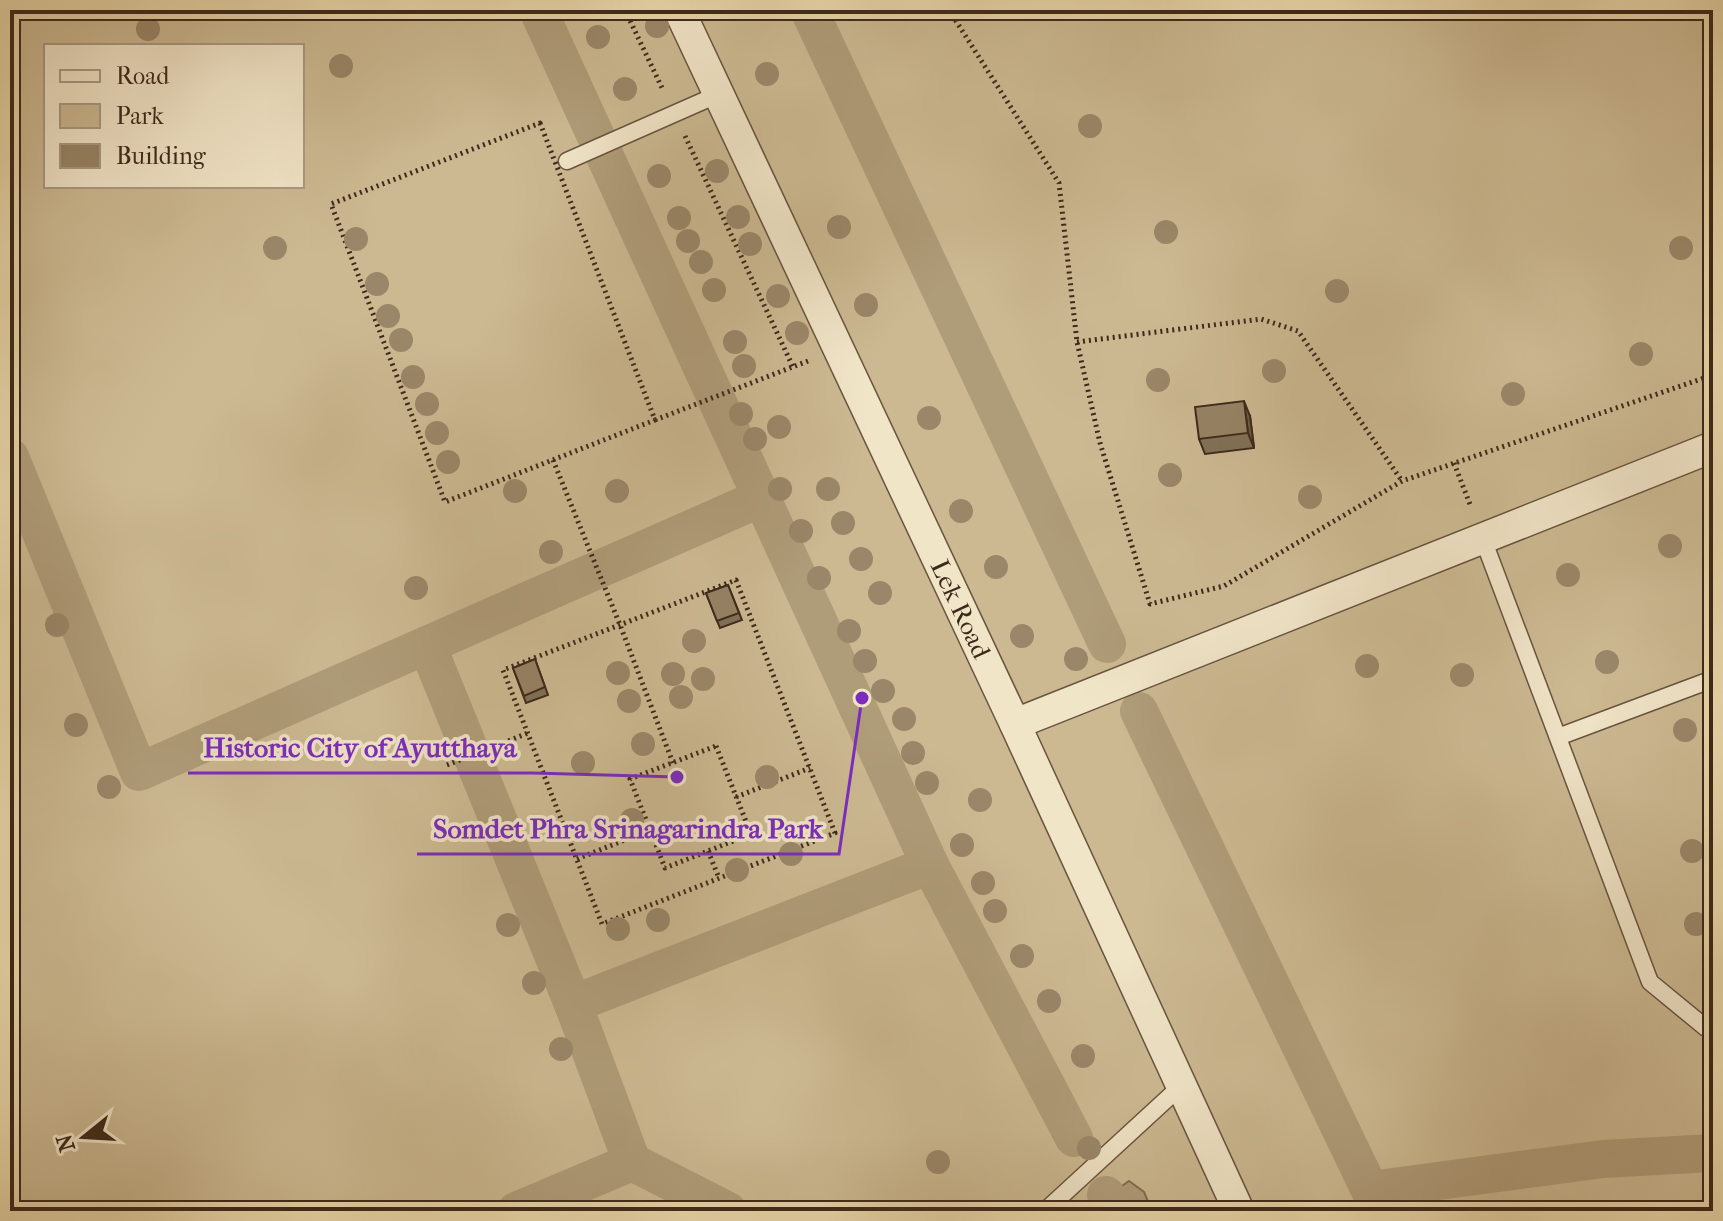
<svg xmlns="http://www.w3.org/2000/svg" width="1723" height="1221" viewBox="0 0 1723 1221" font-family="'IM FELL French Canon',serif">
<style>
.green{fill:#ccb992;stroke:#847156;stroke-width:2;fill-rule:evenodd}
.water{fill:#af9c79;stroke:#816e53;stroke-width:2}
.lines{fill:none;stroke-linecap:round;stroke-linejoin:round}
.canal{stroke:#af9c79;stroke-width:38}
.service-casing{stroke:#68543f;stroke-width:19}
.minor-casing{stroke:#68543f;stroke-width:33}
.path{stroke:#3d291b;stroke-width:5;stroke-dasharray:2 4;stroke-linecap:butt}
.service{stroke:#f1e5c8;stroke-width:16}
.minor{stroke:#f1e5c8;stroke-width:30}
.tree{fill:#9a8769}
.wall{fill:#817157;stroke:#3d291b;stroke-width:2}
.shaded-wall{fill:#695c47;stroke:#3d291b;stroke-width:2}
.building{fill:#968365;stroke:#3d291b;stroke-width:2}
.labels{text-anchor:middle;stroke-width:7;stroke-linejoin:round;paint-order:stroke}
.street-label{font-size:26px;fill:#3d291b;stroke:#f1e5c8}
.leader{fill:none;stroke:#7b2cbf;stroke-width:3}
.callout-dot{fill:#7b2cbf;stroke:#f1e5c8;stroke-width:3}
.callout-label{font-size:28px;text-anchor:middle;font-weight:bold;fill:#7b2cbf;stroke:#f1e5c8;stroke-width:7;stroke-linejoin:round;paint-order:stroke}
</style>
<rect width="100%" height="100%" fill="#e9d7aa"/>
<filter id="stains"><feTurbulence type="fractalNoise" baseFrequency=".0025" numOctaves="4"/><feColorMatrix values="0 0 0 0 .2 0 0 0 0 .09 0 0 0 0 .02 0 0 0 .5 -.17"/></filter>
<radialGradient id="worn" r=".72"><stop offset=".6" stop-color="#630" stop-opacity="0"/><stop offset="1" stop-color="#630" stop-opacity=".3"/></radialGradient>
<path class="green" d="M 10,10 L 1713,10 L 1713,1211 L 10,1211 ZM 46,46 L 302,46 L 302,186 L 46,186 Z"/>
<path class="water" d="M 1129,1181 L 1144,1192 L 1152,1211 L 1087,1211 Z"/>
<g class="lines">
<g class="canal">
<path d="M 538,10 L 930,865 L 1074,1138"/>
<path d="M 809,10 L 1107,644"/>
<path d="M 10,457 L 139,772 L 427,645 L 573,1004 L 632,1162 L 516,1211"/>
<path d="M 427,645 L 761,498"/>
<path d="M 1139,711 L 1380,1211"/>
<path d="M 573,1004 L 930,865"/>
<path d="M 632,1162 L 728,1211"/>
<path d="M 1370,1190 L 1603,1159 L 1713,1153"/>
<path d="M 1106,1195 L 1113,1211"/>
</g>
<g class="service-casing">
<g id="service">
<path d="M 567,161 L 719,94"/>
<path d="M 1483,539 L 1650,982 L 1706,1028 L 1713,1028"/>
<path d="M 1558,737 L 1713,679"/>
<path d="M 1045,1211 L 1181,1086"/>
</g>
</g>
<g class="minor-casing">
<g id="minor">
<path id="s1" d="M 679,10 L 1015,724 L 1239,1211"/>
<path d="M 1015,724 L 1713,447"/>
</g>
</g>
<g class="path">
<path d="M 625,10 L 663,90"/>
<path d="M 949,10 L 1059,183 L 1077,342 L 1100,443 L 1150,604 L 1224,586 L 1402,481 L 1713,375"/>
<path d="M 540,123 L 655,420 L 445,502 L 331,204 Z"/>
<path d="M 685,136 L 793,367"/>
<path d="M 1077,342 L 1261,319 L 1298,331 L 1402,481"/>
<path d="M 655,420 L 808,361"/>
<path d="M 553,460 L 620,625 L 673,763"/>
<path d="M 1454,463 L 1471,507"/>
<path d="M 736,580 L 835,833 L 602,924 L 503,670 Z"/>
<path d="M 716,746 L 751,834 L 665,868 L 630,779 Z"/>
<path d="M 447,765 L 528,733"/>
<path d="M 736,797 L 810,768"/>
<path d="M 708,851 L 719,878"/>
<path d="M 577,859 L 650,830"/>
</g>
<use href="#service" class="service"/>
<use href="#minor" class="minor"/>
</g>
<g class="tree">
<circle cx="657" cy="26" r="12"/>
<circle cx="148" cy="29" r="12"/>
<circle cx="598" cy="37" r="12"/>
<circle cx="341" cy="66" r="12"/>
<circle cx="767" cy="74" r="12"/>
<circle cx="625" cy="89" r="12"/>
<circle cx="1090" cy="126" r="12"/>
<circle cx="717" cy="171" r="12"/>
<circle cx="659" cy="176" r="12"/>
<circle cx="738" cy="217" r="12"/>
<circle cx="679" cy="218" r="12"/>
<circle cx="839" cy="227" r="12"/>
<circle cx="1166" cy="232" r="12"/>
<circle cx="356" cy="239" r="12"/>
<circle cx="688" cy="241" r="12"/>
<circle cx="750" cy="244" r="12"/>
<circle cx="275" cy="248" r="12"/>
<circle cx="1681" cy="248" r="12"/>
<circle cx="701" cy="262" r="12"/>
<circle cx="377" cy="284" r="12"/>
<circle cx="714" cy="290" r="12"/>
<circle cx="1337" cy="291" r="12"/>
<circle cx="778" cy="296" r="12"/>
<circle cx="866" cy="305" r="12"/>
<circle cx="388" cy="316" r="12"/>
<circle cx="797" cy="333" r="12"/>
<circle cx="401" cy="340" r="12"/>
<circle cx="735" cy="342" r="12"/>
<circle cx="1641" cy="354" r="12"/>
<circle cx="744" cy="366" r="12"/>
<circle cx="1274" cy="371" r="12"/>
<circle cx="413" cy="377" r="12"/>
<circle cx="1158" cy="380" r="12"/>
<circle cx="1513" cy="394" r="12"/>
<circle cx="427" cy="404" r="12"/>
<circle cx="741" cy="414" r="12"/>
<circle cx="929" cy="418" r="12"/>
<circle cx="779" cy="427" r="12"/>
<circle cx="437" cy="433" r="12"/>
<circle cx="755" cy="439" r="12"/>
<circle cx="448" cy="462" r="12"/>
<circle cx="1170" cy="475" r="12"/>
<circle cx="780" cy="489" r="12"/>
<circle cx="828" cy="489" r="12"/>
<circle cx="515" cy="491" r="12"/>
<circle cx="617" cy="491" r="12"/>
<circle cx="1310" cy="497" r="12"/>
<circle cx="961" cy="511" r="12"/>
<circle cx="843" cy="523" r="12"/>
<circle cx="801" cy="531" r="12"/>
<circle cx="1670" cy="546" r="12"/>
<circle cx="551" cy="552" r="12"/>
<circle cx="861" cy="559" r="12"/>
<circle cx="996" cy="567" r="12"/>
<circle cx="1568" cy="575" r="12"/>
<circle cx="819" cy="578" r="12"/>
<circle cx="416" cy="588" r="12"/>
<circle cx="880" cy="593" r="12"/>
<circle cx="57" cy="625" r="12"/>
<circle cx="849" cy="631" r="12"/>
<circle cx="1022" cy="636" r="12"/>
<circle cx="694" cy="641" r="12"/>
<circle cx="1076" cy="659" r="12"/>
<circle cx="865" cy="661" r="12"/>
<circle cx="1607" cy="662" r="12"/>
<circle cx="1367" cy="666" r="12"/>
<circle cx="618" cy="673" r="12"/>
<circle cx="673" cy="674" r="12"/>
<circle cx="1462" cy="675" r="12"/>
<circle cx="703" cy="679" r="12"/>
<circle cx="883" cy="691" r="12"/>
<circle cx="681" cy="697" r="12"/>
<circle cx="629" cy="701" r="12"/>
<circle cx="904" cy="719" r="12"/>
<circle cx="76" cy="725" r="12"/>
<circle cx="1685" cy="730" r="12"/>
<circle cx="643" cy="744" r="12"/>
<circle cx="913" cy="753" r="12"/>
<circle cx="583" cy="763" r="12"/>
<circle cx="767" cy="777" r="12"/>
<circle cx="927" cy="783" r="12"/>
<circle cx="109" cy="787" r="12"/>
<circle cx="980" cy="800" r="12"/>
<circle cx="632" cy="820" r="12"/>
<circle cx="962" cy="845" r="12"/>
<circle cx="1692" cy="851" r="12"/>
<circle cx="791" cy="854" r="12"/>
<circle cx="737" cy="870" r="12"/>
<circle cx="983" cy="883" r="12"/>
<circle cx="995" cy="911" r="12"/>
<circle cx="658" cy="920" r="12"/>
<circle cx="1696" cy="924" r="12"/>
<circle cx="508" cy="925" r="12"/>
<circle cx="618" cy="929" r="12"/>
<circle cx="1022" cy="956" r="12"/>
<circle cx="534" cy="983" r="12"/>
<circle cx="1049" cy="1001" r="12"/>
<circle cx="561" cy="1049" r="12"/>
<circle cx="1083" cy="1056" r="12"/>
<circle cx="1089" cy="1148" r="12"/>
<circle cx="938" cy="1162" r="12"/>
</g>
<g class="wall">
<path d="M 1250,416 L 1254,448 L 1205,454 L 1199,439 Z"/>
<path d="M 728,585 L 742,620 L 720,628 L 706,593 Z"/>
<path d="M 535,659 L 548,695 L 526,703 L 513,668 Z"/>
</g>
<path class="shaded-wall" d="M 1244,401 L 1250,416 L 1254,448 L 1248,433 Z"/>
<g class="building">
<path d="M 1244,401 L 1248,433 L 1199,439 L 1195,407 Z"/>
<path d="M 728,585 L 739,613 L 717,621 L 706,593 Z"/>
<path d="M 535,659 L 545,687 L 524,696 L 513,668 Z"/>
</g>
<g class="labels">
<g class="street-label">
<text dy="9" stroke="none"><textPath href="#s1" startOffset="662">Lek Road</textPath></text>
</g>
</g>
<path class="leader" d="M677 777L533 773H188M862 698L839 854H417"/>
<g class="callout-dot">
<circle cx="677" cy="777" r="8"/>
<circle cx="862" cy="698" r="8"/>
</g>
<g class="callout-label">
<text x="360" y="757">Historic City of Ayutthaya</text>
<text x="628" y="838">Somdet Phra Srinagarindra Park</text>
</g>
<rect width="1723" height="1221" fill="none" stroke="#e9d7aa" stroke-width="40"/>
<rect x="12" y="12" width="1699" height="1197" fill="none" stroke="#3d291b" stroke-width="4"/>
<rect x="20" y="20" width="1683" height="1181" fill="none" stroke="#3d291b" stroke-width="2"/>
<rect x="44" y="44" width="260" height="144" fill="#f1e5c8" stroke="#a99a83" stroke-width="2"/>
<rect x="60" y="70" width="40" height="12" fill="#f1e5c8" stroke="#a99a83" stroke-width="2"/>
<text x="116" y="84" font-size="24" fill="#3d291b">Road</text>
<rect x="60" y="104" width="40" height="24" fill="#ccb992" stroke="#a99a83" stroke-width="2"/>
<text x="116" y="124" font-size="24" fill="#3d291b">Park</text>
<rect x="60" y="144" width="40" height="24" fill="#968365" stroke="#a99a83" stroke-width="2"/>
<text x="116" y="164" font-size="24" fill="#3d291b">Building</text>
<g transform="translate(84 1137) rotate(252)" stroke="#f1e5c8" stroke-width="6" paint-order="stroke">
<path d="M0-6L14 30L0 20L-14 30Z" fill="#3d291b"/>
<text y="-12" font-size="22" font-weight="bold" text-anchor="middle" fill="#3d291b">N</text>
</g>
<rect width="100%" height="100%" filter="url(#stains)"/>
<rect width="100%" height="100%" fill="url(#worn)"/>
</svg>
